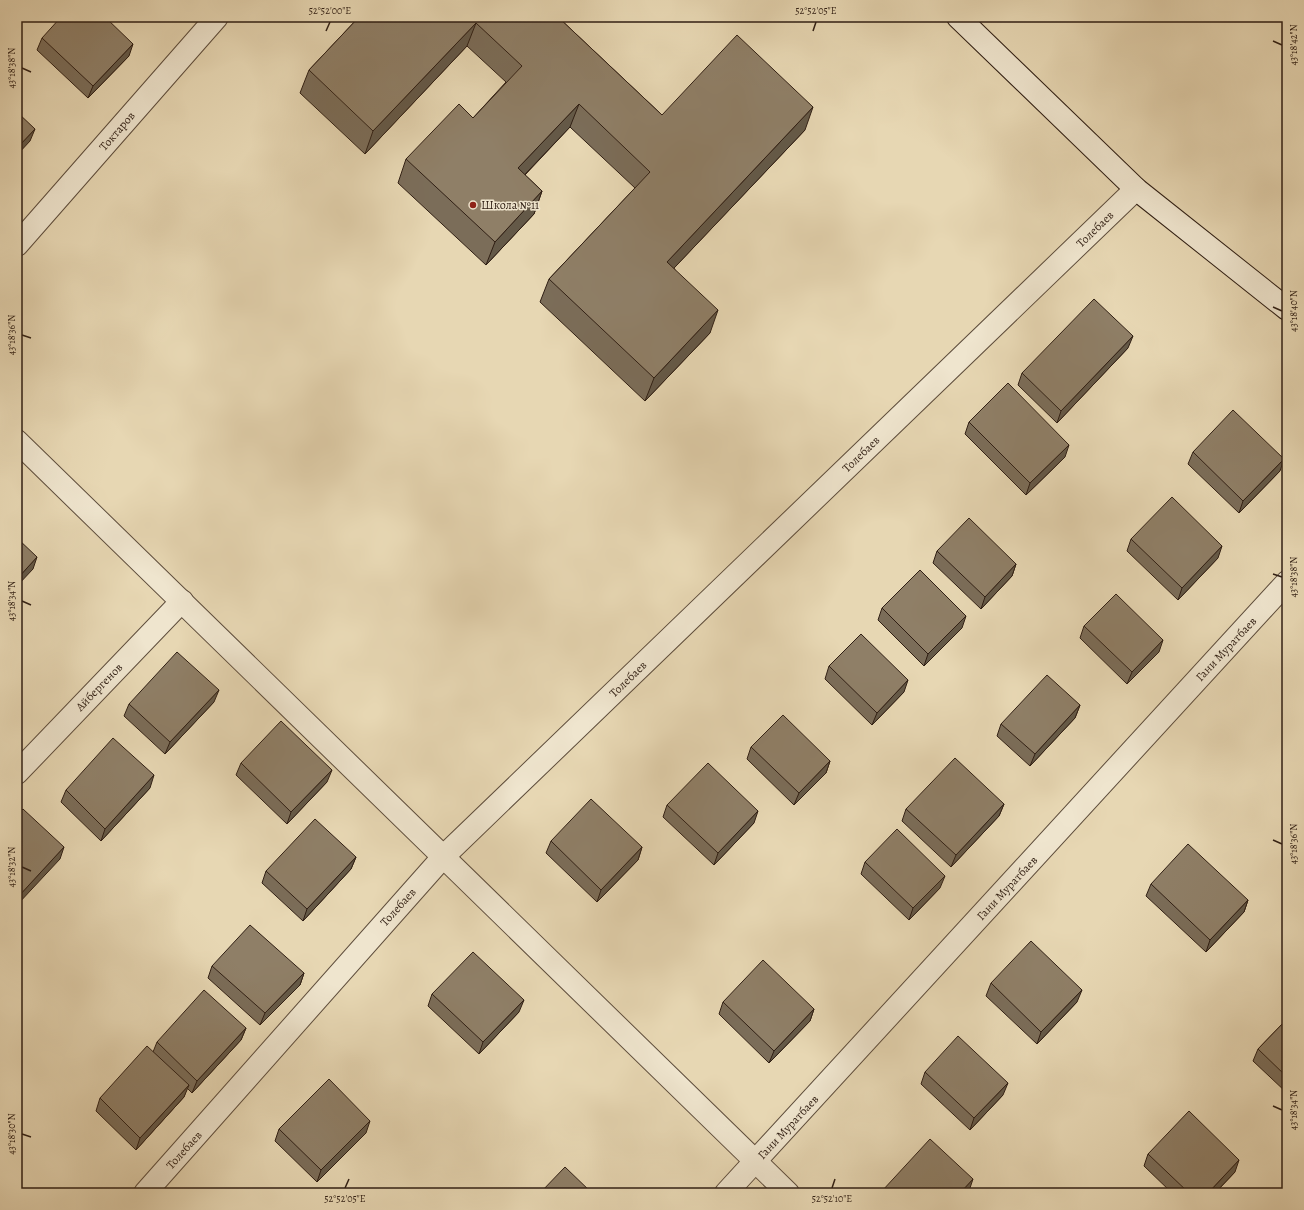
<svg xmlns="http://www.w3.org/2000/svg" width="1304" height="1210" viewBox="0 0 1304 1210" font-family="Alegreya,serif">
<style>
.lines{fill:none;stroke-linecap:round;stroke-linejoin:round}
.street-casing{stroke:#5e4d3c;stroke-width:24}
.secondary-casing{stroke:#301f14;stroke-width:24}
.street{stroke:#efe5ce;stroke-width:22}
.secondary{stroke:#efe5ce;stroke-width:22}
.wall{fill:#7b6d59;stroke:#301f14}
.shaded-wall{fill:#645948;stroke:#301f14}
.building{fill:#8f7f67;stroke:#301f14}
.ticks{fill:none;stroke:#301f14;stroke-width:1.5}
.poi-dot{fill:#8f2418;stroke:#efe5ce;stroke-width:1.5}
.labels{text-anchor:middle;stroke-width:3;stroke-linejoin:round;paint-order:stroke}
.street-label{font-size:12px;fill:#301f14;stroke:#efe5ce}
.poi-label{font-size:12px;fill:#301f14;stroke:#efe5ce;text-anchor:start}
.neatline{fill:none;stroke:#301f14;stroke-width:1.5}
.ticks-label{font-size:10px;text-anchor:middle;fill:#301f14}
</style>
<rect width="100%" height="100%" fill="#e7d7b3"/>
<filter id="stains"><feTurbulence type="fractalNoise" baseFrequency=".005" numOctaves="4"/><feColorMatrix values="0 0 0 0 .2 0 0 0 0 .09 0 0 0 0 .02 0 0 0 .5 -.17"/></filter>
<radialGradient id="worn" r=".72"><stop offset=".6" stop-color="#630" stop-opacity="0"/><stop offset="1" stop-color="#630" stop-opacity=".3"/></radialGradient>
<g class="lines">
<g class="street-casing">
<g id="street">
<path d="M 17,245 L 217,17"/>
<path d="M 17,441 L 788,1193"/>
<path d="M 17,773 L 182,601"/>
<path d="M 145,1193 L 443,857 L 1136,189"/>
<path d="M 726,1193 L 1287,582"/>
</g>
</g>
<g class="secondary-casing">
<path id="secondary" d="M 958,17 L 1136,189 L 1287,309"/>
</g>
<use href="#street" class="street"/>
<use href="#secondary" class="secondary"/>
</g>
<g class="wall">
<path d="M 359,17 L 558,17 L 662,115 L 805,130 L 674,268 L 710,333 L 645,401 L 540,302 L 549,279 L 635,188 L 570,127 L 525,175 L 542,191 L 534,214 L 486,265 L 398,183 L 406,159 L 473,118 L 506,82 L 467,46 L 365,154 L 300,93 L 309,70 Z"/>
<path d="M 42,38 L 129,56 L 88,98 L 37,50 Z"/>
<path d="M 1128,348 L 1057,423 L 1018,385 L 1022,373 Z"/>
<path d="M 969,422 L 1065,457 L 1026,495 L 965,434 Z"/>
<path d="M 1193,452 L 1280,471 L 1239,513 L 1188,464 Z"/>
<path d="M 1131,539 L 1218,558 L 1178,600 L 1127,551 Z"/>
<path d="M 937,551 L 1016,564 L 1012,576 L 981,609 L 933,563 Z"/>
<path d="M 882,608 L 962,628 L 924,666 L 878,620 Z"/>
<path d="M 1084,626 L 1159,652 L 1127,684 L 1080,638 Z"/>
<path d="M 829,666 L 904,692 L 872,725 L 825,679 Z"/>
<path d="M 214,702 L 165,754 L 124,716 L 129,704 Z"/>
<path d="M 1080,705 L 1075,718 L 1030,766 L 997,736 L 1001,724 Z"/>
<path d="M 751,747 L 830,761 L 826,773 L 794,805 L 747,759 Z"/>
<path d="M 241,763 L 327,782 L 287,824 L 236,775 Z"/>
<path d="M 150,788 L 101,841 L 61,802 L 66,790 Z"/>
<path d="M 1004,804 L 999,816 L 951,867 L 902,821 L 906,809 Z"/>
<path d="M 667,805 L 754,823 L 714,865 L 663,817 Z"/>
<path d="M 551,841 L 642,847 L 638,860 L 597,902 L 546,853 Z"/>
<path d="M 356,857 L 351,869 L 303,921 L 262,883 L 266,871 Z"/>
<path d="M 865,862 L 940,888 L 909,920 L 861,874 Z"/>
<path d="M 1151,884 L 1248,900 L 1244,912 L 1206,952 L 1146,896 Z"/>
<path d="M 212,966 L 304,973 L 300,985 L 260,1025 L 208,978 Z"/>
<path d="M 991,983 L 1077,1002 L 1037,1044 L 986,996 Z"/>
<path d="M 432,994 L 519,1012 L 479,1054 L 428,1006 Z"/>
<path d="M 723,1002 L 814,1009 L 810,1021 L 769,1063 L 719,1014 Z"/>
<path d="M 1287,1019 L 1287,1093 L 1253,1061 L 1258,1049 Z"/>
<path d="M 246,1028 L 241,1040 L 192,1093 L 187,1088 L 184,1097 L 136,1150 L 96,1111 L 100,1098 L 153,1052 L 157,1042 Z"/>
<path d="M 925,1072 L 1003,1095 L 970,1130 L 921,1084 Z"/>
<path d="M 279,1129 L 366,1133 L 317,1182 L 275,1141 Z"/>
<path d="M 1148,1154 L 1235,1172 L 1215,1193 L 1172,1193 L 1144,1166 Z"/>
</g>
<g class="shaded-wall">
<path d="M 476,23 L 467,46 L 365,154 L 373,131 Z"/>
<path d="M 133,44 L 129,56 L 88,98 L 93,86 Z"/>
<path d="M 579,104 L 570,127 L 509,191 L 518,168 Z"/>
<path d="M 813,107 L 805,130 L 658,285 L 667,262 Z"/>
<path d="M 35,129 L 30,141 L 17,155 L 17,148 Z"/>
<path d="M 542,191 L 534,214 L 486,265 L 495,242 Z"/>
<path d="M 718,310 L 710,333 L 645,401 L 654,378 Z"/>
<path d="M 1133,336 L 1128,348 L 1057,423 L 1061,411 Z"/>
<path d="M 1069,445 L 1065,457 L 1026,495 L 1030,483 Z"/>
<path d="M 1284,459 L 1280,471 L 1239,513 L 1243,501 Z"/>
<path d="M 1222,546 L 1218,558 L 1178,600 L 1182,588 Z"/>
<path d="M 37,557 L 33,569 L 17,586 L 17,579 Z"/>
<path d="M 1016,564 L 1012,576 L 981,609 L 985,597 Z"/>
<path d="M 966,616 L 962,628 L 924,666 L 928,654 Z"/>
<path d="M 1163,640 L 1159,652 L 1127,684 L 1132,672 Z"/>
<path d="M 908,680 L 904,692 L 872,725 L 877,713 Z"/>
<path d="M 219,690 L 214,702 L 165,754 L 170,742 Z"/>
<path d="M 1080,705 L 1075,718 L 1030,766 L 1035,754 Z"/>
<path d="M 830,761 L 826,773 L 794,805 L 799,793 Z"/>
<path d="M 332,770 L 327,782 L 287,824 L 291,812 Z"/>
<path d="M 154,775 L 150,788 L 101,841 L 105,829 Z"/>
<path d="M 1004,804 L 999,816 L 951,867 L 956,855 Z"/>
<path d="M 758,811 L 754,823 L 714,865 L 718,853 Z"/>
<path d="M 64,847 L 60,859 L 17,905 L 17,898 Z"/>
<path d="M 642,847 L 638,860 L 597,902 L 601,890 Z"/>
<path d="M 356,857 L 351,869 L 303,921 L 307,909 Z"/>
<path d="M 945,876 L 940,888 L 909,920 L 913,908 Z"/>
<path d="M 1248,900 L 1244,912 L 1206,952 L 1210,940 Z"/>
<path d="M 304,973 L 300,985 L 260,1025 L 265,1013 Z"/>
<path d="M 1082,990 L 1077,1002 L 1037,1044 L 1041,1032 Z"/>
<path d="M 524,1000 L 519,1012 L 479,1054 L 483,1042 Z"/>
<path d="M 814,1009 L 810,1021 L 769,1063 L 774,1051 Z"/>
<path d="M 246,1028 L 241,1040 L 192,1093 L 197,1081 Z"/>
<path d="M 1008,1083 L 1003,1095 L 970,1130 L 974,1118 Z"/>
<path d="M 189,1085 L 184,1097 L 136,1150 L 140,1138 Z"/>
<path d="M 370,1121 L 366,1133 L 317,1182 L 321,1170 Z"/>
<path d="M 1239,1160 L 1235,1172 L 1215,1193 L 1208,1193 Z"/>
<path d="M 973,1179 L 969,1191 L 967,1193 L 960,1193 Z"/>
</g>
<g class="building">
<path d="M 61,17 L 105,17 L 133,44 L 93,86 L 42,38 Z"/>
<path d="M 359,17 L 558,17 L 662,115 L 737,35 L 813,107 L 667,262 L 718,310 L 654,378 L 549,279 L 650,172 L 579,104 L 518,168 L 542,191 L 495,242 L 406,159 L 459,104 L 473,118 L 522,66 L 476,23 L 373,131 L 309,70 Z"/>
<path d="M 17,112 L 35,129 L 17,148 Z"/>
<path d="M 1094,299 L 1133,336 L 1061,411 L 1022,373 Z"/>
<path d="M 1008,383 L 1069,445 L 1030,483 L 969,422 Z"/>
<path d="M 1233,410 L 1284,459 L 1243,501 L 1193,452 Z"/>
<path d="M 1172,497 L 1222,546 L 1182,588 L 1131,539 Z"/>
<path d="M 969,518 L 1016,564 L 985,597 L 937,551 Z"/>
<path d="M 17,538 L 37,557 L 17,579 Z"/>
<path d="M 920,570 L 966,616 L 928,654 L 882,608 Z"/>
<path d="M 1116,594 L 1163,640 L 1132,672 L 1084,626 Z"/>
<path d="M 861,634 L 908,680 L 877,713 L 829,666 Z"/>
<path d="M 177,652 L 219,690 L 170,742 L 129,704 Z"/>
<path d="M 1047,675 L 1080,705 L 1035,754 L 1001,724 Z"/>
<path d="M 783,715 L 830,761 L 799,793 L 751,747 Z"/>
<path d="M 281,721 L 332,770 L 291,812 L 241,763 Z"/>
<path d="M 113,738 L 154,775 L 105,829 L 66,790 Z"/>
<path d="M 955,758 L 1004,804 L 956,855 L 906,809 Z"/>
<path d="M 708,763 L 758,811 L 718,853 L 667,805 Z"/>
<path d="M 591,799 L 642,847 L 601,890 L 551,841 Z"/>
<path d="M 23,809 L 64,847 L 17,898 L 17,815 Z"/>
<path d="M 315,819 L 356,857 L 307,909 L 266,871 Z"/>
<path d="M 897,829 L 945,876 L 913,908 L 865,862 Z"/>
<path d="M 1188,844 L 1248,900 L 1210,940 L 1151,884 Z"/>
<path d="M 250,925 L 304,973 L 265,1013 L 212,966 Z"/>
<path d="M 1031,941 L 1082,990 L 1041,1032 L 991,983 Z"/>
<path d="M 473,952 L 524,1000 L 483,1042 L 432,994 Z"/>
<path d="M 763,960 L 814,1009 L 774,1051 L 723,1002 Z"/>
<path d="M 204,990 L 246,1028 L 197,1081 L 157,1042 Z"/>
<path d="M 1287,1019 L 1287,1077 L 1258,1049 Z"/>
<path d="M 958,1036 L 1008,1083 L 974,1118 L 925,1072 Z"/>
<path d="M 147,1046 L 189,1085 L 140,1138 L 100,1098 Z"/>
<path d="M 329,1079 L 370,1121 L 321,1170 L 279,1129 Z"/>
<path d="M 1189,1111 L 1239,1160 L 1208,1193 L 1189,1193 L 1148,1154 Z"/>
<path d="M 930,1139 L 973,1179 L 960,1193 L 885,1193 L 882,1191 Z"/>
<path d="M 565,1167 L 592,1193 L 540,1193 Z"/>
</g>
<path class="ticks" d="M 326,31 L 330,22M 813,31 L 816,22M 1273,41 L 1282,45M 22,68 L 31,72M 1273,307 L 1282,311M 22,335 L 31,338M 1273,574 L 1282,577M 22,601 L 31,605M 1273,840 L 1282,844M 22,867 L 31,871M 1273,1106 L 1282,1110M 22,1134 L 31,1137M 345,1188 L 349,1179M 832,1188 L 835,1179"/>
<circle class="poi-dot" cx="473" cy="205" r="4"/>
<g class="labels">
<g class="street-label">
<text transform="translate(117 131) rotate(-49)" y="4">Токтаров</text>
<text transform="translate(1095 229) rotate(-44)" y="4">Толебаев</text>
<text transform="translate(861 454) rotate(-44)" y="4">Толебаев</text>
<text transform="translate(1226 649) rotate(-47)" y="4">Гани Муратбаев</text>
<text transform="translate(628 679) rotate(-44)" y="4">Толебаев</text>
<text transform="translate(99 687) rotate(-46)" y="4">Айбергенов</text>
<text transform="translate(1007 888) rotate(-47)" y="4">Гани Муратбаев</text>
<text transform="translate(398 907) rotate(-48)" y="4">Толебаев</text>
<text transform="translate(788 1127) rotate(-47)" y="4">Гани Муратбаев</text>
<text transform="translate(184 1150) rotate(-48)" y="4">Толебаев</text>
</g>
<g class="poi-label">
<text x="481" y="209">Школа №11</text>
</g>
</g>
<rect width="1304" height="1210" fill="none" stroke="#e7d7b3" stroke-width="44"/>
<rect x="22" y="22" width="1260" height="1166" class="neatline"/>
<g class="ticks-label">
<text x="330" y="14">52°52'00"E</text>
<text x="816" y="14">52°52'05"E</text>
<text transform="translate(1293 45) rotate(-90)" y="4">43°18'42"N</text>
<text transform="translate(11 68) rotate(-90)" y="4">43°18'38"N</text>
<text transform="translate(1293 311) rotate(-90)" y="4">43°18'40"N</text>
<text transform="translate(11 335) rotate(-90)" y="4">43°18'36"N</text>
<text transform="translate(1293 577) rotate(-90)" y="4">43°18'38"N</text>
<text transform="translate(11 601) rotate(-90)" y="4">43°18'34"N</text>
<text transform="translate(1293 844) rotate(-90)" y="4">43°18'36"N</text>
<text transform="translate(11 867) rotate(-90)" y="4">43°18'32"N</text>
<text transform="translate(1293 1110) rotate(-90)" y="4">43°18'34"N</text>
<text transform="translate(11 1134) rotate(-90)" y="4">43°18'30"N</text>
<text x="345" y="1202">52°52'05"E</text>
<text x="832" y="1202">52°52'10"E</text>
</g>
<rect width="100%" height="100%" filter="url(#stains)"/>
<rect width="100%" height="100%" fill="url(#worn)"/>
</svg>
